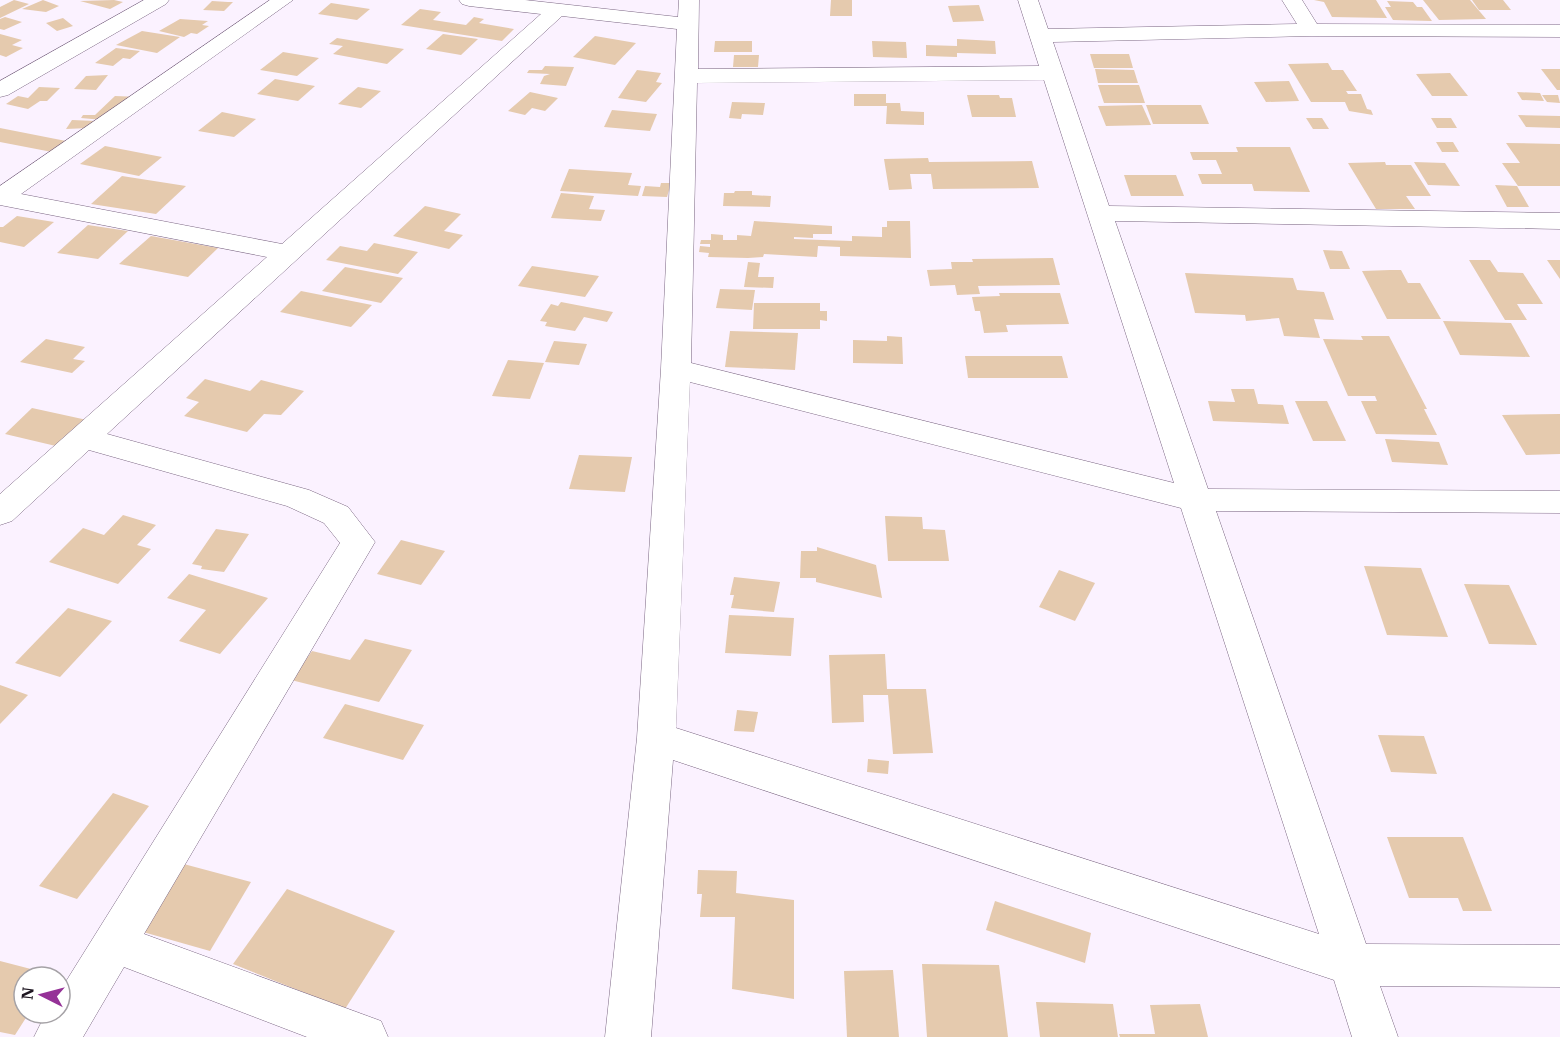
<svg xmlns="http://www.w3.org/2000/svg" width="1560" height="1037" viewBox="0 0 1560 1037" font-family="'IBM Plex Serif',serif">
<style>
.building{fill:#e5caae}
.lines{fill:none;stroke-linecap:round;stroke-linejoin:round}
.minor-casing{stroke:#7b6783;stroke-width:1}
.minor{fill:#fff;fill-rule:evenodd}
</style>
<rect width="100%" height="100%" fill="#fbf2ff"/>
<g class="building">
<path d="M 14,0 L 29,4 L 0,18 L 0,7 Z"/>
<path d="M 43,0 L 59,6 L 46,12 L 22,9 Z"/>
<path d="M 114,0 L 123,2 L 110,9 L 80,1 Z"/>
<path d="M 831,0 L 852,0 L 852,16 L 830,16 Z"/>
<path d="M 1314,0 L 1376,0 L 1387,18 L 1332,17 L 1324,2 Z"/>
<path d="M 1423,0 L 1470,0 L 1486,19 L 1439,20 Z"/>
<path d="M 1472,0 L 1503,0 L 1511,10 L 1479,10 Z"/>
<path d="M 212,1 L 228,2 L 233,2 L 224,11 L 203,10 Z"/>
<path d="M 1387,1 L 1413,2 L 1417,7 L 1422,7 L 1432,21 L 1393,20 L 1385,7 L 1391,7 Z"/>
<path d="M 331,3 L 370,9 L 357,20 L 318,14 Z"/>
<path d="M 979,5 L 984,21 L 953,22 L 948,6 Z"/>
<path d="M 420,9 L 441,12 L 433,20 L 466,25 L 474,17 L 484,19 L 479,23 L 514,29 L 502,41 L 401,25 Z"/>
<path d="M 5,17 L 22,22 L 4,30 L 0,29 L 0,19 Z"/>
<path d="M 63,18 L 73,26 L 57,31 L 46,23 Z"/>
<path d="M 180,19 L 208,21 L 202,25 L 209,26 L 197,34 L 191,33 L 184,37 L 159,31 Z"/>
<path d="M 142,31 L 180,37 L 157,53 L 116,45 Z"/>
<path d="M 0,34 L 22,40 L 12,45 L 23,48 L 6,57 L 0,55 Z"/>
<path d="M 443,34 L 478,39 L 461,55 L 426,49 Z"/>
<path d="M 595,36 L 636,43 L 615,65 L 573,57 Z"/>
<path d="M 337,38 L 404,49 L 387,64 L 333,54 L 343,46 L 329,44 Z"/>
<path d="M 957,39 L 995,41 L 996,54 L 957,53 L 957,57 L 926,56 L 926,45 L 957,46 Z"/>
<path d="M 715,41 L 752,41 L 752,52 L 714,52 Z"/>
<path d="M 872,41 L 906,42 L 907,58 L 873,57 Z"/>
<path d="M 116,48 L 140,51 L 130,59 L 123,58 L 113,66 L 95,63 Z"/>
<path d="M 283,52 L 319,58 L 297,76 L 260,70 Z"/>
<path d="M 1090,54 L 1129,54 L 1133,68 L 1094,68 Z"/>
<path d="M 734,55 L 759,55 L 758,67 L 733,67 Z"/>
<path d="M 1328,63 L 1332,70 L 1343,70 L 1357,91 L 1346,91 L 1348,94 L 1361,94 L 1367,109 L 1371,110 L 1373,115 L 1349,111 L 1345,102 L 1311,102 L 1288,64 Z"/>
<path d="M 545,66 L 574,67 L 566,86 L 540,84 L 544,76 L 550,74 L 527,73 L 529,70 L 542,70 Z"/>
<path d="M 1095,69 L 1134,70 L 1138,83 L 1098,83 Z"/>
<path d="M 1541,69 L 1560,69 L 1560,90 L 1557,90 Z"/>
<path d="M 637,70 L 661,73 L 656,82 L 662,83 L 646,102 L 618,98 Z"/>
<path d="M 1450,73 L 1468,96 L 1432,96 L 1416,74 Z"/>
<path d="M 108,75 L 96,90 L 74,89 L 86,76 Z"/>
<path d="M 275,79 L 315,86 L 298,101 L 257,94 Z"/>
<path d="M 1289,81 L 1299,101 L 1266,102 L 1254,82 Z"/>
<path d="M 1098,85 L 1139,85 L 1145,103 L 1104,103 Z"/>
<path d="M 39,87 L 60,88 L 47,101 L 40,101 L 28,109 L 6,104 L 18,96 L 28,98 Z"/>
<path d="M 358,87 L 381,91 L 361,108 L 338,104 Z"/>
<path d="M 530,92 L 558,98 L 545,111 L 532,108 L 525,115 L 508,111 Z"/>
<path d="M 1517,92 L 1540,93 L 1544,101 L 1522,100 Z"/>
<path d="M 854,94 L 886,94 L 886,103 L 900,103 L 901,111 L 924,112 L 924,125 L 886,124 L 887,106 L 854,106 Z"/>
<path d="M 967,95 L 999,95 L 1000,98 L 1012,98 L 1016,117 L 972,117 Z"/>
<path d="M 1542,95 L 1558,95 L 1560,103 L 1547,102 Z"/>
<path d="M 115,96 L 140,97 L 103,120 L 81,118 L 83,115 L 95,115 Z"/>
<path d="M 732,102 L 765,103 L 763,115 L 742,114 L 741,119 L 729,118 Z"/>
<path d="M 1142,105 L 1151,125 L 1106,126 L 1098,106 Z"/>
<path d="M 1146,105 L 1201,105 L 1209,124 L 1153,124 Z"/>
<path d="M 612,110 L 657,114 L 650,131 L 604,127 Z"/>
<path d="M 222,112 L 256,119 L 234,137 L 198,131 Z"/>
<path d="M 1518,115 L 1560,116 L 1560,128 L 1526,127 Z"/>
<path d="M 1306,118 L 1322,118 L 1329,129 L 1313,129 Z"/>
<path d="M 1431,118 L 1451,118 L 1457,128 L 1437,128 Z"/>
<path d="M 72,120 L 96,121 L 89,128 L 66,129 Z"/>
<path d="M 0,128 L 66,141 L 52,152 L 0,142 Z"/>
<path d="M 1436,142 L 1453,142 L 1459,152 L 1442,152 Z"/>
<path d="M 1506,143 L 1560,144 L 1560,186 L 1518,186 L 1502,163 L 1520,163 Z"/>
<path d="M 105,146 L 162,157 L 139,176 L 80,164 Z"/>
<path d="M 1236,147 L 1290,147 L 1310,192 L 1254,191 L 1252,184 L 1202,184 L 1198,174 L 1222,174 L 1216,160 L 1193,160 L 1190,152 L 1238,152 Z"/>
<path d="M 928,158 L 929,162 L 1032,161 L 1039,188 L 933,189 L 931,174 L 910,174 L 912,189 L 889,190 L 884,159 Z"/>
<path d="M 1385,162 L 1386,165 L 1411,165 L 1431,196 L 1406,196 L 1415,209 L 1376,209 L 1348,163 Z"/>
<path d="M 1414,162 L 1445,163 L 1460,186 L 1428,185 Z"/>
<path d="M 569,169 L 632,173 L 628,185 L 641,186 L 638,196 L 560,191 Z"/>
<path d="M 1124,175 L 1176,175 L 1184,196 L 1131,196 Z"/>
<path d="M 122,176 L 186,186 L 156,214 L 91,204 Z"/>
<path d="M 661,183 L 671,183 L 667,197 L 642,196 L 645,186 L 660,187 Z"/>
<path d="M 1495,185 L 1517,186 L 1529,207 L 1507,207 Z"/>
<path d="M 735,191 L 752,191 L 752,195 L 771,196 L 770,207 L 723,206 L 724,193 L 734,193 Z"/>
<path d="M 561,193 L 594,196 L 589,209 L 605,210 L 601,221 L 551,218 Z"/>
<path d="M 425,206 L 461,214 L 444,231 L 463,235 L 449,249 L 393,236 Z"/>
<path d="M 17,216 L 54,222 L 24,247 L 0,242 L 0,227 L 3,227 Z"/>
<path d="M 754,221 L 832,226 L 832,234 L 813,234 L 813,238 L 794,237 L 794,239 L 852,241 L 852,236 L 882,237 L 882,227 L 887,227 L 887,221 L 910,221 L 911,258 L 840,256 L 840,247 L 818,246 L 817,257 L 764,254 L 763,257 L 748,258 L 708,257 L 709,253 L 699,252 L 700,246 L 710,247 L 710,244 L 700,244 L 701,240 L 711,240 L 711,234 L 723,235 L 723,240 L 737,240 L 737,235 L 751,236 Z"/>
<path d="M 88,225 L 128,231 L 98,259 L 57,253 Z"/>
<path d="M 151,236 L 218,248 L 188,277 L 119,264 Z"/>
<path d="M 374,243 L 418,252 L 398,274 L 326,260 L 340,246 L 367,251 Z"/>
<path d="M 1323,250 L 1342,251 L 1350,269 L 1330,269 Z"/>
<path d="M 1053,258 L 1060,285 L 978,286 L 980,294 L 957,295 L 955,285 L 930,286 L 927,270 L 952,269 L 951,262 L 973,262 L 972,259 Z"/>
<path d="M 1469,260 L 1490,260 L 1498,272 L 1523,273 L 1543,304 L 1517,304 L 1527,320 L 1505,320 Z"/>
<path d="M 1547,260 L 1560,260 L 1560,279 Z"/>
<path d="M 748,262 L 760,263 L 758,277 L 774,277 L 773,288 L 744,287 Z"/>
<path d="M 532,266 L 599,276 L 585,297 L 518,286 Z"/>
<path d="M 345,267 L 403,278 L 381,303 L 322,291 Z"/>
<path d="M 1390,270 L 1401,270 L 1408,283 L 1420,283 L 1441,319 L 1387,319 L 1362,271 Z"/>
<path d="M 1185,273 L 1293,278 L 1297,290 L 1324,292 L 1334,320 L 1314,319 L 1320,338 L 1284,336 L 1279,318 L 1246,321 L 1245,315 L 1195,313 Z"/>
<path d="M 720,289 L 755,290 L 752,310 L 716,308 Z"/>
<path d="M 301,291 L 372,305 L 351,327 L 280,312 Z"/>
<path d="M 999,293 L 1060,293 L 1069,324 L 1006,325 L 1008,332 L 984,333 L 980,311 L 975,311 L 972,297 L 1000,296 Z"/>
<path d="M 561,302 L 613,312 L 607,322 L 584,317 L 575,331 L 545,326 L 547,322 L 540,321 L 551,304 L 558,306 Z"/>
<path d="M 754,303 L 820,303 L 820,311 L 827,311 L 827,321 L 820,320 L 820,329 L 753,329 Z"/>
<path d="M 1443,321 L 1511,323 L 1530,357 L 1460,355 Z"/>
<path d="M 730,331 L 798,333 L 795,370 L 725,367 Z"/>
<path d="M 887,336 L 902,337 L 903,364 L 853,363 L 853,340 L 887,341 Z"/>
<path d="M 1361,336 L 1389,336 L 1427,409 L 1424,409 L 1437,435 L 1376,434 L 1361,401 L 1377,401 L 1375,396 L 1348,396 L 1323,339 L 1363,340 Z"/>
<path d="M 46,339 L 85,347 L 73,359 L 85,361 L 72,373 L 20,362 Z"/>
<path d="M 554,341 L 587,344 L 579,365 L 545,362 Z"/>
<path d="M 965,356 L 1062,356 L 1068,378 L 968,378 Z"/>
<path d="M 508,360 L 544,363 L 530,399 L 492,396 Z"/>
<path d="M 205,379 L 250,391 L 261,380 L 304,391 L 281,415 L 264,414 L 247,432 L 184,416 L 199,402 L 186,398 Z"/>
<path d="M 1231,389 L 1254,389 L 1258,404 L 1283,405 L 1289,424 L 1213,421 L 1208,401 L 1235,402 Z"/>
<path d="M 1295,401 L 1327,401 L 1346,441 L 1313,441 Z"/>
<path d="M 32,408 L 87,420 L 60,447 L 5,434 Z"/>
<path d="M 1560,414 L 1560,454 L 1526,455 L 1502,415 Z"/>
<path d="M 1385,439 L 1439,442 L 1448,465 L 1392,462 Z"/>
<path d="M 579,455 L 632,457 L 625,492 L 569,489 Z"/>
<path d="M 123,515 L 156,525 L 137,545 L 151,549 L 118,584 L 49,562 L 83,528 L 104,535 Z"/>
<path d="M 885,516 L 922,517 L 923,529 L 945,530 L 949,561 L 888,561 Z"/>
<path d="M 216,529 L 249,534 L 224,572 L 201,569 L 202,566 L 192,564 Z"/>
<path d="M 401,540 L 445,551 L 421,585 L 377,574 Z"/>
<path d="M 817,547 L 876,565 L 882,598 L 816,582 L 816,578 L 800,578 L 801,551 L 817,551 Z"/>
<path d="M 1364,566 L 1421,568 L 1448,637 L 1387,635 Z"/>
<path d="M 1059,570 L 1095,583 L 1075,621 L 1039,607 Z"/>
<path d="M 189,574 L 268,598 L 220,654 L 179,641 L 206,610 L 167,598 Z"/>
<path d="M 734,577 L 780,582 L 774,612 L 731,608 L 734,595 L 730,595 Z"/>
<path d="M 1464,584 L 1509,585 L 1537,645 L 1489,644 Z"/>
<path d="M 68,608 L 112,621 L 60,677 L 15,663 Z"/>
<path d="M 729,615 L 794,618 L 791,656 L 725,653 Z"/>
<path d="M 365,639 L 412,650 L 379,702 L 291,680 L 312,651 L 350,660 Z"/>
<path d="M 885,654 L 887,689 L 926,689 L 933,753 L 893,754 L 888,695 L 863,695 L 864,722 L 832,723 L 829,655 Z"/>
<path d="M 0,685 L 28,695 L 0,724 Z"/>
<path d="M 345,704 L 424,725 L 403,760 L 323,738 Z"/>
<path d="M 737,710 L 758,712 L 754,732 L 734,731 Z"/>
<path d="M 1378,735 L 1424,736 L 1437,774 L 1391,772 Z"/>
<path d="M 868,759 L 889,761 L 888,774 L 867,772 Z"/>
<path d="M 113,793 L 149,806 L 77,899 L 39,886 Z"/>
<path d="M 1387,837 L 1463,837 L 1492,911 L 1463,911 L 1458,898 L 1409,898 Z"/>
<path d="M 180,863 L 251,882 L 210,951 L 136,930 Z"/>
<path d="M 698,870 L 737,871 L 736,893 L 794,900 L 794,999 L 732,989 L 735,917 L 700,917 L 702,894 L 697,894 Z"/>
<path d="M 287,889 L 395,931 L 345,1009 L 233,964 Z"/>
<path d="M 995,901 L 1091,933 L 1085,963 L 986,930 Z"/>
<path d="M 0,961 L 54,975 L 53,977 L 24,977 L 24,1013 L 29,1013 L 15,1035 L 0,1032 Z"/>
<path d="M 922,964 L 999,965 L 1008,1037 L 927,1037 Z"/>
<path d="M 893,970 L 899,1037 L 847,1037 L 844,971 Z"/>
<path d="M 1036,1002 L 1113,1004 L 1118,1037 L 1040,1037 Z"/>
<path d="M 1200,1004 L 1208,1037 L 1120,1037 L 1119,1034 L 1155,1034 L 1150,1005 Z"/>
</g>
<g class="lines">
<g class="minor-casing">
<g id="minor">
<path d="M 144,0 L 169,0 L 166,4 L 8,95 L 0,97 L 0,81 Z"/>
<path d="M 270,0 L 293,0 L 21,194 L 282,244 L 541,14 L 469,6 L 462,4 L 459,0 L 525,0 L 678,17 L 679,0 L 699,0 L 698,69 L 1039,66 L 1018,0 L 1038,0 L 1048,29 L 1297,24 L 1282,0 L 1302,0 L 1317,24 L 1560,25 L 1560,37 L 1311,36 L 1053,42 L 1109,206 L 1560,213 L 1560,229 L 1115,221 L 1208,489 L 1560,491 L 1560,513 L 1216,511 L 1366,944 L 1560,945 L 1560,987 L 1380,986 L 1398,1037 L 1352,1037 L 1334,980 L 673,760 L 651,1037 L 605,1037 L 637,738 L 661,369 L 677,29 L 562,16 L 107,434 L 309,490 L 348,507 L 375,542 L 144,934 L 381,1021 L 388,1037 L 307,1037 L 124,967 L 83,1037 L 34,1037 L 46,1013 L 60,1013 L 60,991 L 340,543 L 324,523 L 287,506 L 89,450 L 12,521 L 0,525 L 0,494 L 267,257 L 0,205 L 0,186 ZM 1044,80 L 1174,483 L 691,363 L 697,83 ZM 690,382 L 1181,508 L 1319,934 L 676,728 Z"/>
</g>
</g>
<use href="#minor" class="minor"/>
</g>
<g transform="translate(42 995) rotate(276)"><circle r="28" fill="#ffffff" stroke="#a5a2a6" stroke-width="1.5"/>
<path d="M0-4.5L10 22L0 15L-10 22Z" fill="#953197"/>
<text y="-9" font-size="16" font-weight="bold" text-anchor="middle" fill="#1e1621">N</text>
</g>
</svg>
